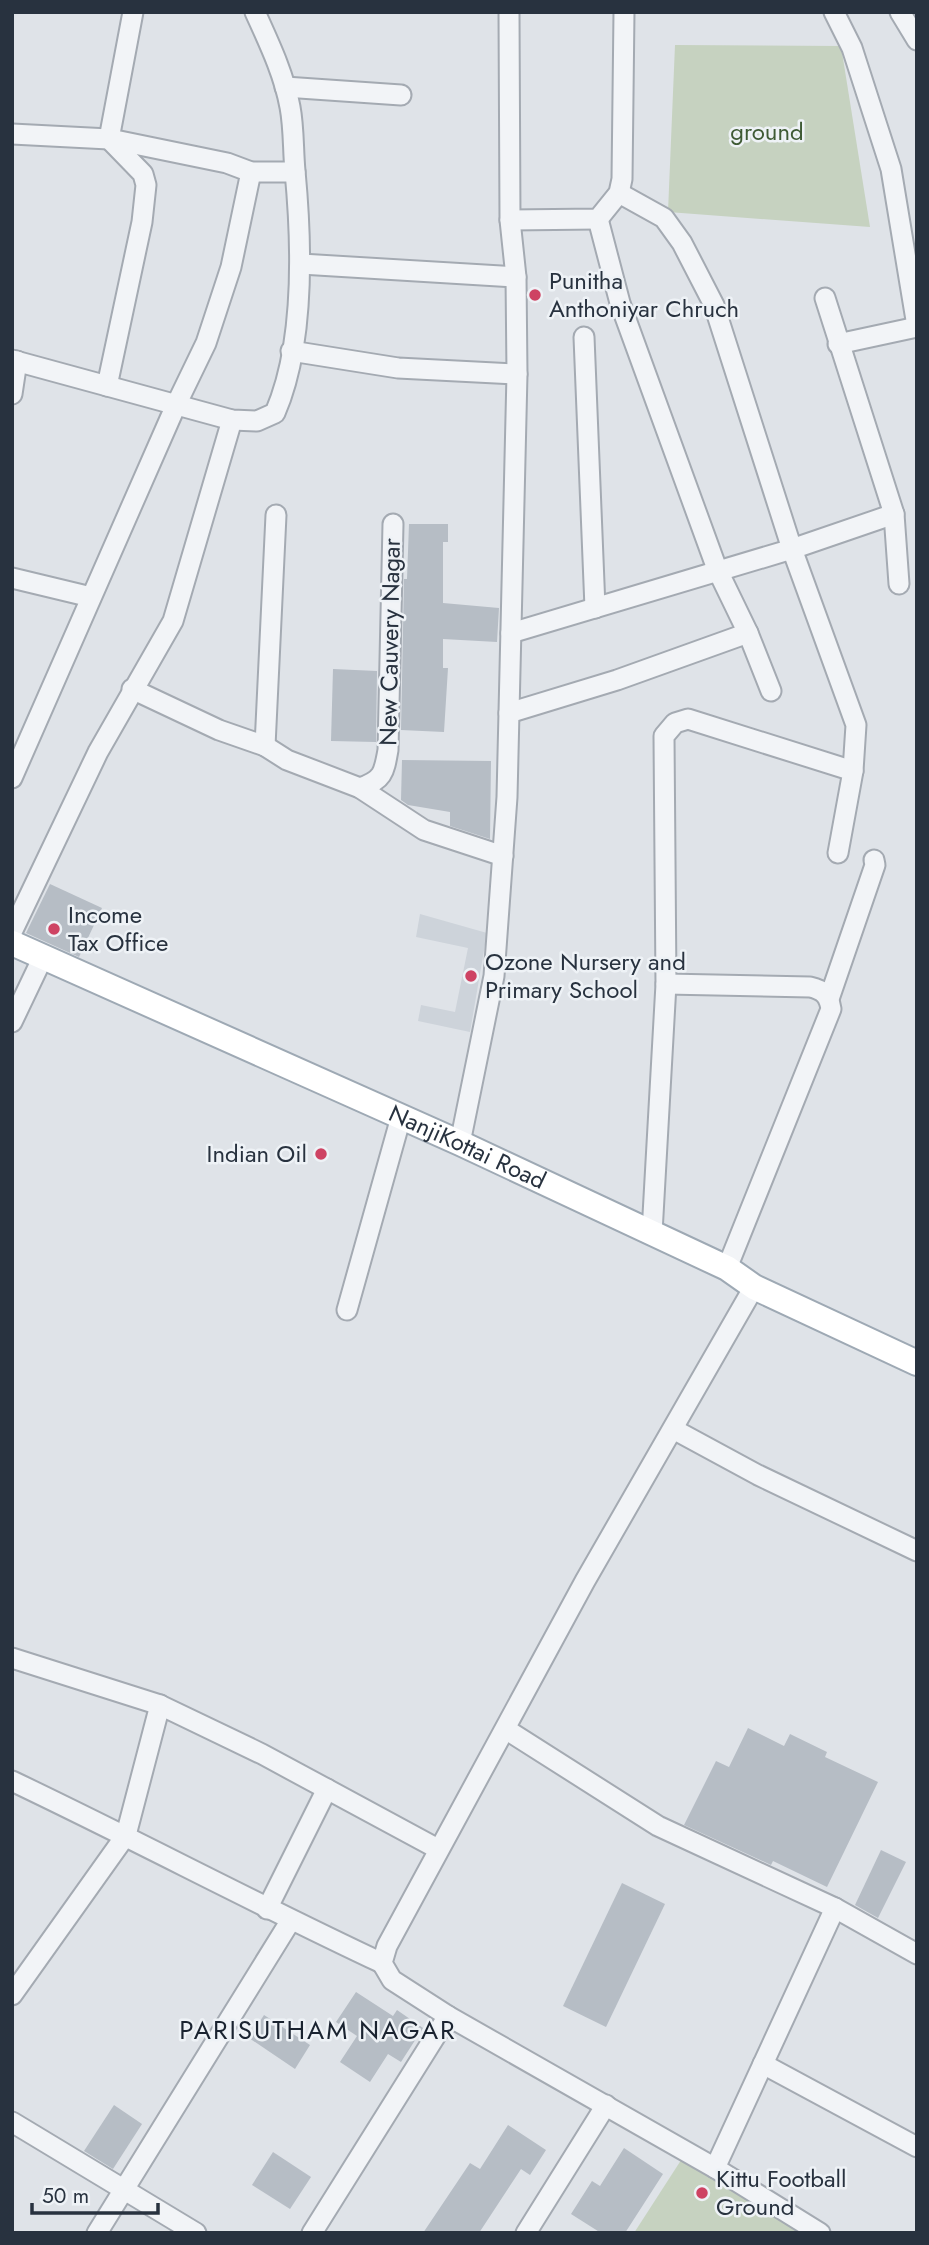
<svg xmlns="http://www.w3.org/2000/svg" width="929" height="2245" viewBox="0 0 929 2245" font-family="Jost,sans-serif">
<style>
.built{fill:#cdd3da}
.green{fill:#c6d2c0}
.building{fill:#b6bdc5}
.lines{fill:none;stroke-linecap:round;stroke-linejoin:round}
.minor-casing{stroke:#a4aab2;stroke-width:23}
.major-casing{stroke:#9ea9b4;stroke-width:28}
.minor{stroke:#f2f4f7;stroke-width:19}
.major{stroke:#fff;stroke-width:24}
.poi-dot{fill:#ce4363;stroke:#eef2f6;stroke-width:2.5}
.labels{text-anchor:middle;stroke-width:5;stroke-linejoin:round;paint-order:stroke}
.park-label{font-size:24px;fill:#3f5b35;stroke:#eef2f6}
.poi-label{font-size:24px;fill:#28323f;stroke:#eef2f6;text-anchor:start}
.street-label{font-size:24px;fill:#28323f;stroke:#eef2f6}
.neighbourhood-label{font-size:26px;letter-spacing:2px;fill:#1a2330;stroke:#eef2f6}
</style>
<rect width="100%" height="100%" fill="#dfe3e8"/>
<path class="built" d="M 420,914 L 487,933 L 470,1032 L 418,1021 L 421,1005 L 455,1012 L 468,948 L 416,937 Z"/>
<g class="green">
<path d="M 675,45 L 841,46 L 870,227 L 668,212 Z"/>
<path d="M 685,2154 L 804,2233 L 634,2233 Z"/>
</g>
<g class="building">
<path d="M 409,524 L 448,524 L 448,542 L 443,542 L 443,603 L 499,608 L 497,642 L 443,639 L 443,668 L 448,668 L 444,732 L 401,730 L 404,579 L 407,579 Z"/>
<path d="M 333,669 L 377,671 L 376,742 L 331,741 Z"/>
<path d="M 402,760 L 491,761 L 490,839 L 450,826 L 450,812 L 408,805 L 401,800 Z"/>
<path d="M 50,884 L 102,908 L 79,957 L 26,933 Z"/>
<path d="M 748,1728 L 784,1746 L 790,1734 L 827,1752 L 825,1757 L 878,1782 L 827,1887 L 773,1861 L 771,1865 L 684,1825 L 716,1761 L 729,1767 Z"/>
<path d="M 881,1850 L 906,1862 L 878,1918 L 855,1905 Z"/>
<path d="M 622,1883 L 665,1904 L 606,2027 L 563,2006 Z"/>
<path d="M 356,1992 L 393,2016 L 397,2010 L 423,2028 L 401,2062 L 388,2054 L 370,2082 L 340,2062 L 357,2036 L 336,2022 Z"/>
<path d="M 264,2015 L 310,2045 L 295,2069 L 249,2038 Z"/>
<path d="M 114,2105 L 142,2124 L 113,2169 L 84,2151 Z"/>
<path d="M 508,2125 L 546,2150 L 530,2175 L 521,2169 L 479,2233 L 423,2233 L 470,2163 L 480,2169 Z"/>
<path d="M 624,2148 L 663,2174 L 625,2233 L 601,2233 L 571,2214 L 592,2181 L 600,2186 Z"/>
<path d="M 273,2152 L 311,2177 L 290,2209 L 252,2185 Z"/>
</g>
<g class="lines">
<g class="minor-casing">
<g id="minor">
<path d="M 834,12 L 852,48 L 891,169 L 917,326"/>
<path d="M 900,12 L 917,40"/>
<path d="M 285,87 L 401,95"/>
<path d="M 12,134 L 109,139 L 133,12"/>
<path d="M 110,139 L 227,163 L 251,172 L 295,172"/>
<path d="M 619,193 L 664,218 L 682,243 L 714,305 L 792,549 L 856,725 L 853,771 L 838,853"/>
<path d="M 598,219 L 620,303 L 717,569 L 748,633 L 771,691"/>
<path d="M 510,220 L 598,219 L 619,193 L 622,179 L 624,12"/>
<path d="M 301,264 L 516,277"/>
<path d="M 825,298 L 894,514 L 899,584"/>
<path d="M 584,337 L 595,608"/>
<path d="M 838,344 L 917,327"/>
<path d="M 291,351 L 398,368 L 517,374"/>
<path d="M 12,360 L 232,420 L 257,421 L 275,413 C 305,344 302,245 295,171 C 293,150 294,128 290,107 C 284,74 269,43 255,12"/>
<path d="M 107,386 L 142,222 L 146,185 L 143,174 L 109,139"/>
<path d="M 12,394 L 17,361"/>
<path d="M 12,578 L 91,597"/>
<path d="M 511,633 L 792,549 L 894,514"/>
<path d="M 132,689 L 219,730 L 265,746 L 287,760 L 360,788 L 424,830 L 503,856"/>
<path d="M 509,713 L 617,680 L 748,633"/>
<path d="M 265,746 L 276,515"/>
<path d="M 12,778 L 176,405 L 206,343 L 231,267 L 251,172"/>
<path d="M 360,788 C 383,780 384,773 388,750 L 393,524"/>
<path d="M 12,932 L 98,752 L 173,621 L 232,420"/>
<path d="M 666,984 L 810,987 C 824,990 829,996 831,1009 L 727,1268"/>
<path d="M 829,999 L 875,865 L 874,860"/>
<path d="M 12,1022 L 43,957"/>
<path d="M 460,1143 L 494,976 L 507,797 L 517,374 L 516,277 L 510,220 L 509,12"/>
<path d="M 652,1233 L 666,984 L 664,736 L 675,723 L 688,719 L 853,771"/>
<path d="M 347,1310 L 401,1117"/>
<path d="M 673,1429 L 758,1475 L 917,1551"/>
<path d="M 12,1658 L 160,1705 L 262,1754 L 438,1849"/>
<path d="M 507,1730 L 658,1826 L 835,1908 L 917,1954"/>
<path d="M 12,1781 C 136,1840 258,1905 382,1963"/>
<path d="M 267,1909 L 327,1789"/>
<path d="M 12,1995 L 126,1835 L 160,1705"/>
<path d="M 448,2016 L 715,2168 L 820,2233"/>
<path d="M 763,2064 L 917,2147"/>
<path d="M 12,2122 L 196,2233"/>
<path d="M 715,2168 L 835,1908"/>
<path d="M 97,2233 L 291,1920"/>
<path d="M 312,2233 L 448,2016 L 392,1980 L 382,1963 L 387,1946 L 585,1581 L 754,1287"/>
<path d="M 526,2233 L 606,2105"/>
</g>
</g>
<g class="major-casing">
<g id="major">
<path id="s1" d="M 12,943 L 460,1143 L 727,1268 L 754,1287 L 917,1363"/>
</g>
</g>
<use href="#minor" class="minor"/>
<use href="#major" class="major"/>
</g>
<g class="poi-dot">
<circle cx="535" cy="295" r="7"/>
<circle cx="54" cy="929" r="7"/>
<circle cx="471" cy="976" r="7"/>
<circle cx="321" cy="1154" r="7"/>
<circle cx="702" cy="2193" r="7"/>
</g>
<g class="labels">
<g class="park-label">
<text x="767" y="140">ground</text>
</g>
<g class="poi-label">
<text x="549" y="289">Punitha<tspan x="549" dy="28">Anthoniyar Chruch</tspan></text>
<text x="68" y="923">Income<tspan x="68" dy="28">Tax Office</tspan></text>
<text x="485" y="970">Ozone Nursery and<tspan x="485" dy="28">Primary School</tspan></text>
<text x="307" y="1162" text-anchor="end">Indian Oil</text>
<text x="716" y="2187">Kittu Football<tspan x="716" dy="28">Ground</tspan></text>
</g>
<g class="street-label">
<text transform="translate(390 642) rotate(-89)" y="8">New Cauvery Nagar</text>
<text dy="8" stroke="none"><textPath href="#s1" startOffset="499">NanjiKottai Road</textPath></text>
</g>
<g class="neighbourhood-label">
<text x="318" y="2039">PARISUTHAM NAGAR</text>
</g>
</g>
<rect width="929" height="2245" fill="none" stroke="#28323f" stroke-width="28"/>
<path d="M32 2203v10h126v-10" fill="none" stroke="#28323f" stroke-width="3.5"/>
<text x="42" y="2203" font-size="21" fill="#28323f" stroke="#eef2f6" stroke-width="5" paint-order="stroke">50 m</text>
</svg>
